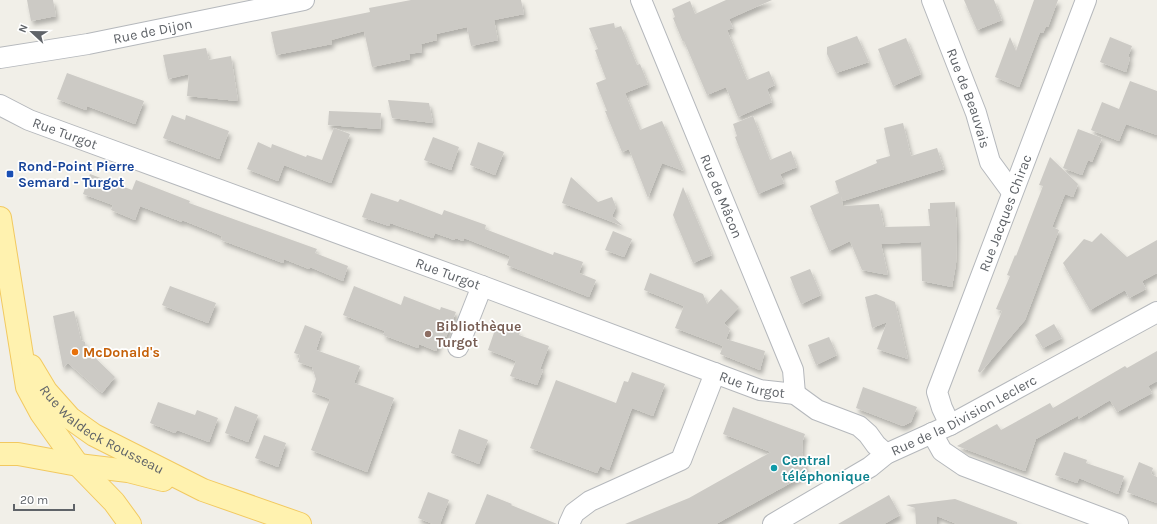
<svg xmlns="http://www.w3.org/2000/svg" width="1157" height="524" viewBox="0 0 1157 524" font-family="Karla,sans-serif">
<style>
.building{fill:#cccac5;filter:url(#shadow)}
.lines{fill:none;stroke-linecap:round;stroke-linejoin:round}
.minor-casing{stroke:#b5b8bc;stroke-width:22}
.major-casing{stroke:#f2c960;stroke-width:24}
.minor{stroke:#fff;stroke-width:20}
.major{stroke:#fff2af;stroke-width:22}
.transit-dot{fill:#1a4fb4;stroke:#fff;stroke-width:1.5}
.education-dot{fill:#8d6e63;stroke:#fff;stroke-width:1.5}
.food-dot{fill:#e8710a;stroke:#fff;stroke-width:1.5}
.culture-dot{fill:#0f9aa8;stroke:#fff;stroke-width:1.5}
.labels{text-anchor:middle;stroke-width:3.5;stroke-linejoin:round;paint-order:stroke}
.street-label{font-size:14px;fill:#5f6368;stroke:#fff}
.transit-label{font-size:14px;font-weight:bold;fill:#164399;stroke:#fff;text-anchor:start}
.education-label{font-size:14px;font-weight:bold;fill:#785e54;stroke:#fff;text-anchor:start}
.food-label{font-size:14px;font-weight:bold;fill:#c56008;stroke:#fff;text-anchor:start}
.culture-label{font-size:14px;font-weight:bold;fill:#0d838f;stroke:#fff;text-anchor:start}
</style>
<defs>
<filter id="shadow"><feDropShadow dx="2.5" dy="4.5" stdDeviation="2" flood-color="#0004"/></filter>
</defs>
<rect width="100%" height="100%" fill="#f1efe8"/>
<g class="building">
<path d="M 27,0 L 53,0 L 56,16 L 31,21 Z"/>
<path d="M 411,0 L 521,0 L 524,14 L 494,20 L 498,40 L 471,46 L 467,27 L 436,34 L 437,40 L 421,44 L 422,52 L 409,54 L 410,59 L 372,67 L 364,31 L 331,40 L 332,44 L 276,55 L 271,32 L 370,12 L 369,8 Z"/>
<path d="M 726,0 L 772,0 L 729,19 L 733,28 L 727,30 L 747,80 L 769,71 L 775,85 L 767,89 L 772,102 L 738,117 L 726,87 L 707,95 L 684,41 L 683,42 L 673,18 L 675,17 L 672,9 L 690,1 L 695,14 Z"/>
<path d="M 964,0 L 994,0 L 1002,20 L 977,30 Z"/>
<path d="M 1034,0 L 1058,0 L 1048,27 L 1046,26 L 1043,33 L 1040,32 L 1019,87 L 995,77 L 1010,37 L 1016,51 Z"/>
<path d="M 614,23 L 615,28 L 621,26 L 637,65 L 640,64 L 648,84 L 625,93 L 640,130 L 662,121 L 684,171 L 662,163 L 648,198 L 629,149 L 622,152 L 605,111 L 607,111 L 596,83 L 606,79 L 595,50 L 598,49 L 589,28 Z"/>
<path d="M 857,36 L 869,62 L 836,73 L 827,54 L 827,47 Z"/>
<path d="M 1110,37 L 1132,46 L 1128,57 L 1130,58 L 1126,72 L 1100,62 Z"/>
<path d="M 906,38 L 921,74 L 893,86 L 878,49 Z"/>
<path d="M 206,48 L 209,60 L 231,56 L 238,101 L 187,96 L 189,74 L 168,79 L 163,55 Z"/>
<path d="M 67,73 L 144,101 L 135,124 L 87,106 L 86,110 L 57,99 Z"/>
<path d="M 1130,81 L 1157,91 L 1157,135 L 1126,124 L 1119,141 L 1091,130 L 1102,102 L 1119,109 Z"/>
<path d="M 388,100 L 429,103 L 433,123 L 392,118 Z"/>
<path d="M 329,111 L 381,113 L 380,129 L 328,125 Z"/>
<path d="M 172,115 L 185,120 L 186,115 L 229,131 L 219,159 L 163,138 Z"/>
<path d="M 753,116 L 770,160 L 791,151 L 797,167 L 780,174 L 784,183 L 758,194 L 735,137 L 737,136 L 733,124 Z"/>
<path d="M 903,123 L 911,156 L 937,148 L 944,169 L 843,201 L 841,196 L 843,206 L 879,204 L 884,227 L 930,226 L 928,209 L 930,209 L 930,203 L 955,202 L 957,231 L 956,264 L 952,287 L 922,281 L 921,242 L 881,244 L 888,275 L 862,270 L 850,241 L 829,251 L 810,206 L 839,193 L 835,181 L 877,163 L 876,160 L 890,156 L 884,128 Z"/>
<path d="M 334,128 L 350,134 L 331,183 L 284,165 L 278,181 L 247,169 L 258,142 L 271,148 L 272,144 L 306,157 L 307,155 L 322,160 Z"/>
<path d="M 1078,129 L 1102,138 L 1092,162 L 1088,160 L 1082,175 L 1063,168 Z"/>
<path d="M 433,137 L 459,147 L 451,170 L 424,160 Z"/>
<path d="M 478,142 L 504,152 L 495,175 L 470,165 Z"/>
<path d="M 1050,157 L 1078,184 L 1073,197 L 1065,194 L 1052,227 L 1059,230 L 1025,320 L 980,373 L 978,371 L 1002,311 L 996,309 L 1010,276 L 1007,275 L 1015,255 L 1016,256 L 1043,186 L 1039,185 Z"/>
<path d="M 90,174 L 132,190 L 136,180 L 190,201 L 189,203 L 317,249 L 315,253 L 348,266 L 343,281 L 310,267 L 309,269 L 284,259 L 283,263 L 221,240 L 222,236 L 182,220 L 182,222 L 140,206 L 135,220 L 111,210 L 113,205 L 83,194 Z"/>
<path d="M 571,177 L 598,202 L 612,197 L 616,207 L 612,216 L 623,226 L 562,203 Z"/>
<path d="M 683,187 L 712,255 L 693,263 L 673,215 Z"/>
<path d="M 371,193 L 398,202 L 400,199 L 442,215 L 444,210 L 486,225 L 485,229 L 553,255 L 554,252 L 583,262 L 579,273 L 596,280 L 589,297 L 507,265 L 510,256 L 464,238 L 463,241 L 455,238 L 454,240 L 435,233 L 433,238 L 390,223 L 389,226 L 362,217 Z"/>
<path d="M 613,231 L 632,239 L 624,257 L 605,250 Z"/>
<path d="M 1101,233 L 1127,257 L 1157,240 L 1157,273 L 1142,281 L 1146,289 L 1129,298 L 1125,290 L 1090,310 L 1063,263 L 1084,239 L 1092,242 Z"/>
<path d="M 810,269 L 821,295 L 801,304 L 790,277 Z"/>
<path d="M 650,273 L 703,294 L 707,304 L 721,289 L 739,307 L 724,323 L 730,329 L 724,344 L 726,339 L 765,351 L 760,370 L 720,354 L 723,346 L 675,328 L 684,306 L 644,290 Z"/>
<path d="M 170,286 L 216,303 L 208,323 L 162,305 Z"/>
<path d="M 354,286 L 401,305 L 404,296 L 440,310 L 441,307 L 456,312 L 446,337 L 442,335 L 436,351 L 419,344 L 418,348 L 383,335 L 385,331 L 343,315 Z"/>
<path d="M 876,294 L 895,302 L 908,359 L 877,349 L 887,322 L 872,328 L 865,297 Z"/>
<path d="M 74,311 L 81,340 L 85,342 L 86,349 L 115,377 L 102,393 L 68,363 L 63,368 L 53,316 Z"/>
<path d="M 497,324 L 520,332 L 519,335 L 549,346 L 540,369 L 543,370 L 537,385 L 510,376 L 516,361 L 488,350 Z"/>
<path d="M 1054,324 L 1062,338 L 1043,348 L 1035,335 Z"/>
<path d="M 305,325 L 322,332 L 316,350 L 360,366 L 354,383 L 394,398 L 367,472 L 311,450 L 330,399 L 312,392 L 316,379 L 312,367 L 298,362 L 300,355 L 294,353 Z"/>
<path d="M 829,337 L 837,355 L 816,365 L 808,345 Z"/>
<path d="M 1157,351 L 1157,381 L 1148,386 L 1152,393 L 1117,412 L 1110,400 L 1078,419 L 1079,415 L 1036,439 L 1025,471 L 957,446 L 997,424 L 1001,430 L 1050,403 L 1053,408 L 1125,366 L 1127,368 Z"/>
<path d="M 632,372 L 665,384 L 653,416 L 632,408 L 609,470 L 600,466 L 597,473 L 530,448 L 556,380 L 616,403 L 624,381 L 628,382 Z"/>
<path d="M 863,387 L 917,407 L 911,422 L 903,426 L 856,408 Z"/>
<path d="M 158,402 L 195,415 L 197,410 L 218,418 L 209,442 L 177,430 L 175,433 L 150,423 Z"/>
<path d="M 235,406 L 258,415 L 248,442 L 225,433 Z"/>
<path d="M 733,407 L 805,434 L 803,440 L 802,453 L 807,474 L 716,524 L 625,524 L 689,498 L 771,452 L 723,434 Z"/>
<path d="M 459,429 L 488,440 L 479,464 L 451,453 Z"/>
<path d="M 264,435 L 286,443 L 278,467 L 255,458 Z"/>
<path d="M 1064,452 L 1087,460 L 1086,463 L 1124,476 L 1118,494 L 1079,478 L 1077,483 L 1055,475 Z"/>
<path d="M 1139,462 L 1153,468 L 1151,474 L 1157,477 L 1157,503 L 1127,492 Z"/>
<path d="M 428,492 L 449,500 L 440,524 L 433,524 L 418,518 Z"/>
<path d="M 487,494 L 512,504 L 511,505 L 557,524 L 475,524 Z"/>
<path d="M 889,495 L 900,515 L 884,524 L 838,524 Z"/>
<path d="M 955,499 L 1017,522 L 1017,524 L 957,524 L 937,516 L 937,524 L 916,524 L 915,508 L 906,505 Z"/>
</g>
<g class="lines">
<g class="minor-casing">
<g id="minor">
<path id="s1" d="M 641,0 L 793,370 L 795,394"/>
<path id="s2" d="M 932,0 L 976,113 L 990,162 L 1012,192"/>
<path id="s3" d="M 0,58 L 88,44 L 304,0"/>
<path id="s4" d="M 0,105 L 29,120 L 482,286 L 760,390 L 795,394 L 817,410 L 859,426 L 868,434 L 876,445 L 886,454"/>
<path d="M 458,347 L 482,286"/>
<path id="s5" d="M 950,425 L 942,408 L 937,392 L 1086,0"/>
<path d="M 932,433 L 942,451 L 964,466 L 1118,524"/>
<path d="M 569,524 L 574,513 L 590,501 L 681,460 L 715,373"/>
<path id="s6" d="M 773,524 L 870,467 L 886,454 L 950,425 L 1157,312"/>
</g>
</g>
<g class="major-casing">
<g id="major">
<path d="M 0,218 L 27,387 L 41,413 L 78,465 L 114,502 L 130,524"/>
<path id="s7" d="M 31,366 L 46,391 L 70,418 L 94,435 L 203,490 L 300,524"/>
<path d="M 0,454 L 18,454 L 78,465 L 128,471 L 163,480"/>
</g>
</g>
<use href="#minor" class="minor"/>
<use href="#major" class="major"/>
</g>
<rect class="transit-dot" x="6" y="170" width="8" height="8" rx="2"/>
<circle class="education-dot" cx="428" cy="334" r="4"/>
<circle class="food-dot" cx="75" cy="352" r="4"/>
<circle class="culture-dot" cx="774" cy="468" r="4"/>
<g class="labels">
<g class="street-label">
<text dy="5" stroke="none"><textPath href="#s3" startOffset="155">Rue de Dijon</textPath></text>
<text dy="5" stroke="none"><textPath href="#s2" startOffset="105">Rue de Beauvais</textPath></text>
<text dy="5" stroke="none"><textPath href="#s4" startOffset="71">Rue Turgot</textPath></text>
<text dy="5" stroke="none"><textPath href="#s1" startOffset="212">Rue de Mâcon</textPath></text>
<text dy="5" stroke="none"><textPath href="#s5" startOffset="227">Rue Jacques Chirac</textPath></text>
<text dy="5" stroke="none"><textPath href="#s4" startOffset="479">Rue Turgot</textPath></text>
<text dy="5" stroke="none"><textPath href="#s4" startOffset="803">Rue Turgot</textPath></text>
<text dy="5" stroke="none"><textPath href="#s6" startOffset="220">Rue de la Division Leclerc</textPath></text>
<text dy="5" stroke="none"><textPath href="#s7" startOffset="98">Rue Waldeck Rousseau</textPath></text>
</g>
<g class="transit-label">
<text x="18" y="171">Rond-Point Pierre<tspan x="18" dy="16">Semard - Turgot</tspan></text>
</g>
<g class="education-label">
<text x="436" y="331">Bibliothèque<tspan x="436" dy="16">Turgot</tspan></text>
</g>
<g class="food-label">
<text x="83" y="357">McDonald's</text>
</g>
<g class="culture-label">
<text x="782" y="465">Central<tspan x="782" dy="16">téléphonique</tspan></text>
</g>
</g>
<g transform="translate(32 32) rotate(292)" stroke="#ffffff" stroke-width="3" paint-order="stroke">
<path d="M0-3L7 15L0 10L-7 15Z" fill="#5f6368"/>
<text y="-6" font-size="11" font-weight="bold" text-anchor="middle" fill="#5f6368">N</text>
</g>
<path d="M14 504v6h60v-6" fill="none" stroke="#5f6368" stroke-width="2"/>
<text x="20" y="504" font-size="12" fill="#5f6368" stroke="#ffffff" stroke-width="3" paint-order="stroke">20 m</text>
</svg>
